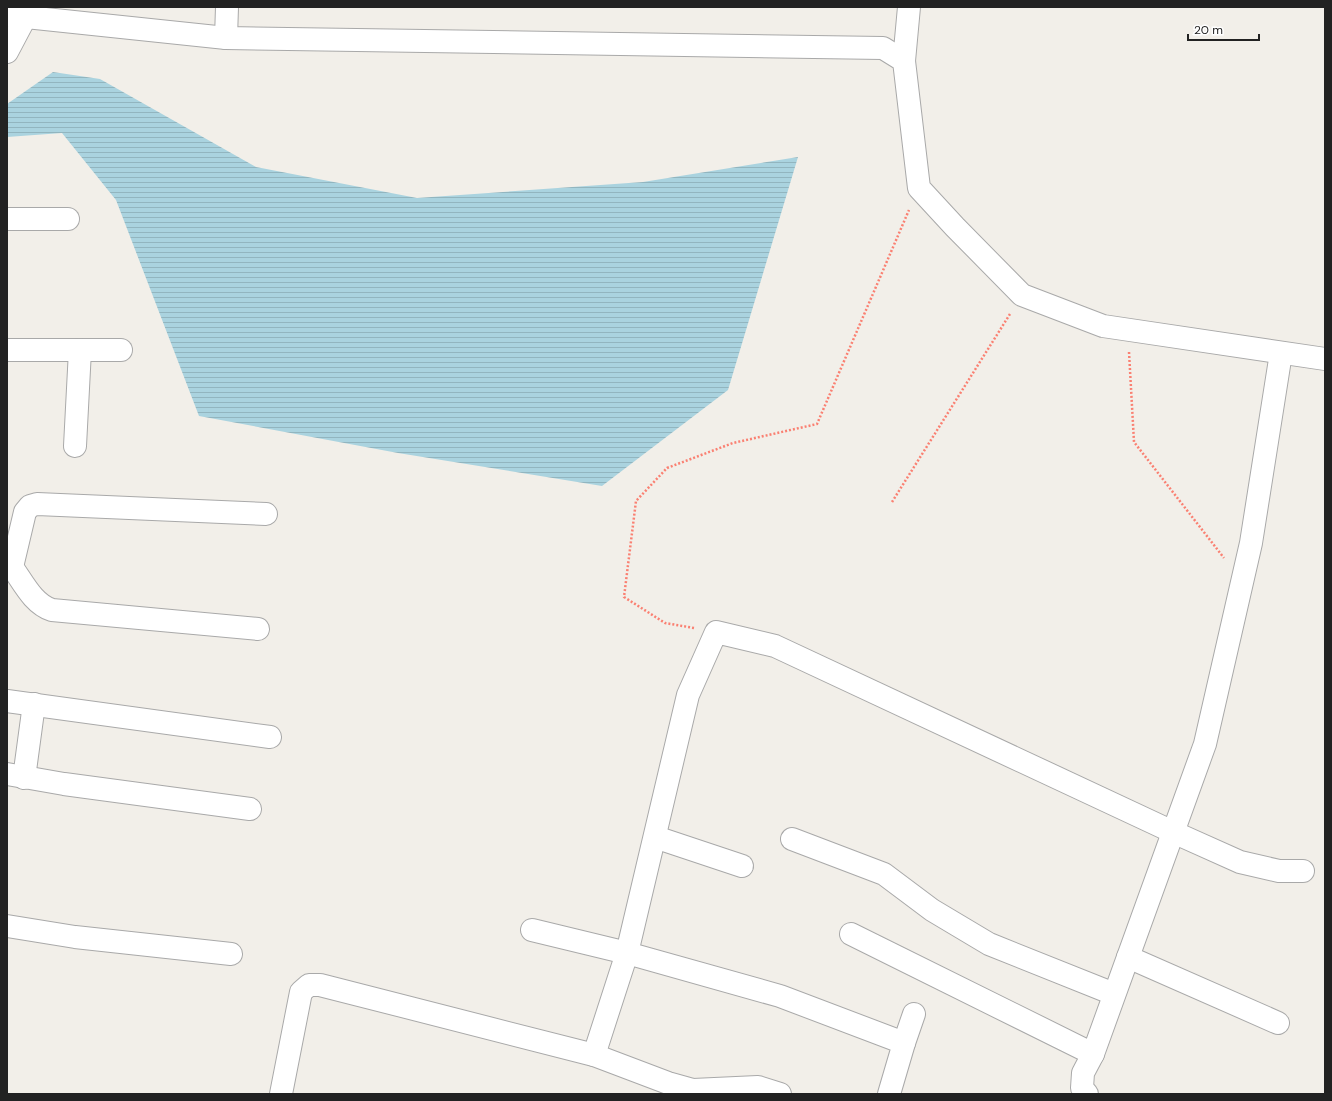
<svg xmlns="http://www.w3.org/2000/svg" width="1332" height="1101" viewBox="0 0 1332 1101" font-family="'DM Sans',sans-serif">
<style>
.water{fill:url(#water-rules)}
.lines{fill:none;stroke-linecap:round;stroke-linejoin:round}
.minor-casing{stroke:#a9a9a9;stroke-width:24}
.path{stroke:#fa8072;stroke-width:2.5;stroke-dasharray:2 2;stroke-linecap:butt}
.minor{stroke:#fff;stroke-width:22}
</style>
<defs>
<pattern id="water-rules" width="6" height="5" patternUnits="userSpaceOnUse"><rect width="6" height="5" fill="#aad3df"/><path d="M0 2.5h6" fill="none" stroke="#92b5bf"/></pattern>
</defs>
<rect width="100%" height="100%" fill="#f2efe9"/>
<path class="water" d="M 53,72 L 100,79 L 256,167 L 417,198 L 643,182 L 798,157 L 728,390 L 602,486 L 398,453 L 199,416 L 116,200 L 62,133 L 7,137 L 7,104 Z"/>
<g class="lines">
<g class="minor-casing">
<g id="minor">
<path d="M 7,15 L 226,38 L 883,48 L 904,61 L 919,188 L 955,227 L 1022,295 L 1103,326 L 1325,359"/>
<path d="M 226,38 L 227,7"/>
<path d="M 7,52 L 26,16"/>
<path d="M 904,61 L 909,7"/>
<path d="M 7,219 L 68,219"/>
<path d="M 7,350 L 121,350"/>
<path d="M 75,446 L 80,350"/>
<path d="M 7,564 L 12,567 C 23,582 33,604 52,610 L 258,629"/>
<path d="M 12,567 L 25,512 L 30,506 L 37,504 L 266,514"/>
<path d="M 7,701 L 270,737"/>
<path d="M 7,774 L 64,784 L 250,809"/>
<path d="M 24,778 L 34,704"/>
<path d="M 655,837 L 742,866"/>
<path d="M 792,839 L 884,874 L 932,910 L 989,944 L 1114,994"/>
<path d="M 7,926 L 75,937 L 231,954"/>
<path d="M 532,930 L 627,953 L 688,695 L 716,632 L 775,646 L 1173,832 L 1240,862 L 1279,871 L 1303,871"/>
<path d="M 851,934 L 1093,1054"/>
<path d="M 1128,957 L 1278,1023"/>
<path d="M 904,1043 L 914,1014"/>
<path d="M 594,1055 L 668,1083 L 693,1090 L 758,1087 L 780,1094"/>
<path d="M 281,1094 L 301,992 L 309,985 L 320,985 L 594,1055 L 627,953 L 780,996 L 904,1043 L 889,1094"/>
<path d="M 1087,1094 L 1082,1088 L 1083,1073 L 1093,1054 L 1205,744 L 1251,543 L 1281,353"/>
</g>
</g>
<g class="path">
<path d="M 1129,352 L 1134,442 L 1224,558"/>
<path d="M 892,502 L 1010,314"/>
<path d="M 694,628 L 665,623 L 624,597 L 636,501 L 667,468 L 733,443 L 817,424 L 909,210"/>
</g>
<use href="#minor" class="minor"/>
</g>
<rect width="1332" height="1101" fill="none" stroke="#222222" stroke-width="16"/>
<path d="M1188 34v6h71v-6" fill="none" stroke="#222222" stroke-width="2"/>
<text x="1194" y="34" font-size="12" fill="#222222" stroke="#ffffff" stroke-width="3" paint-order="stroke">20 m</text>
</svg>
